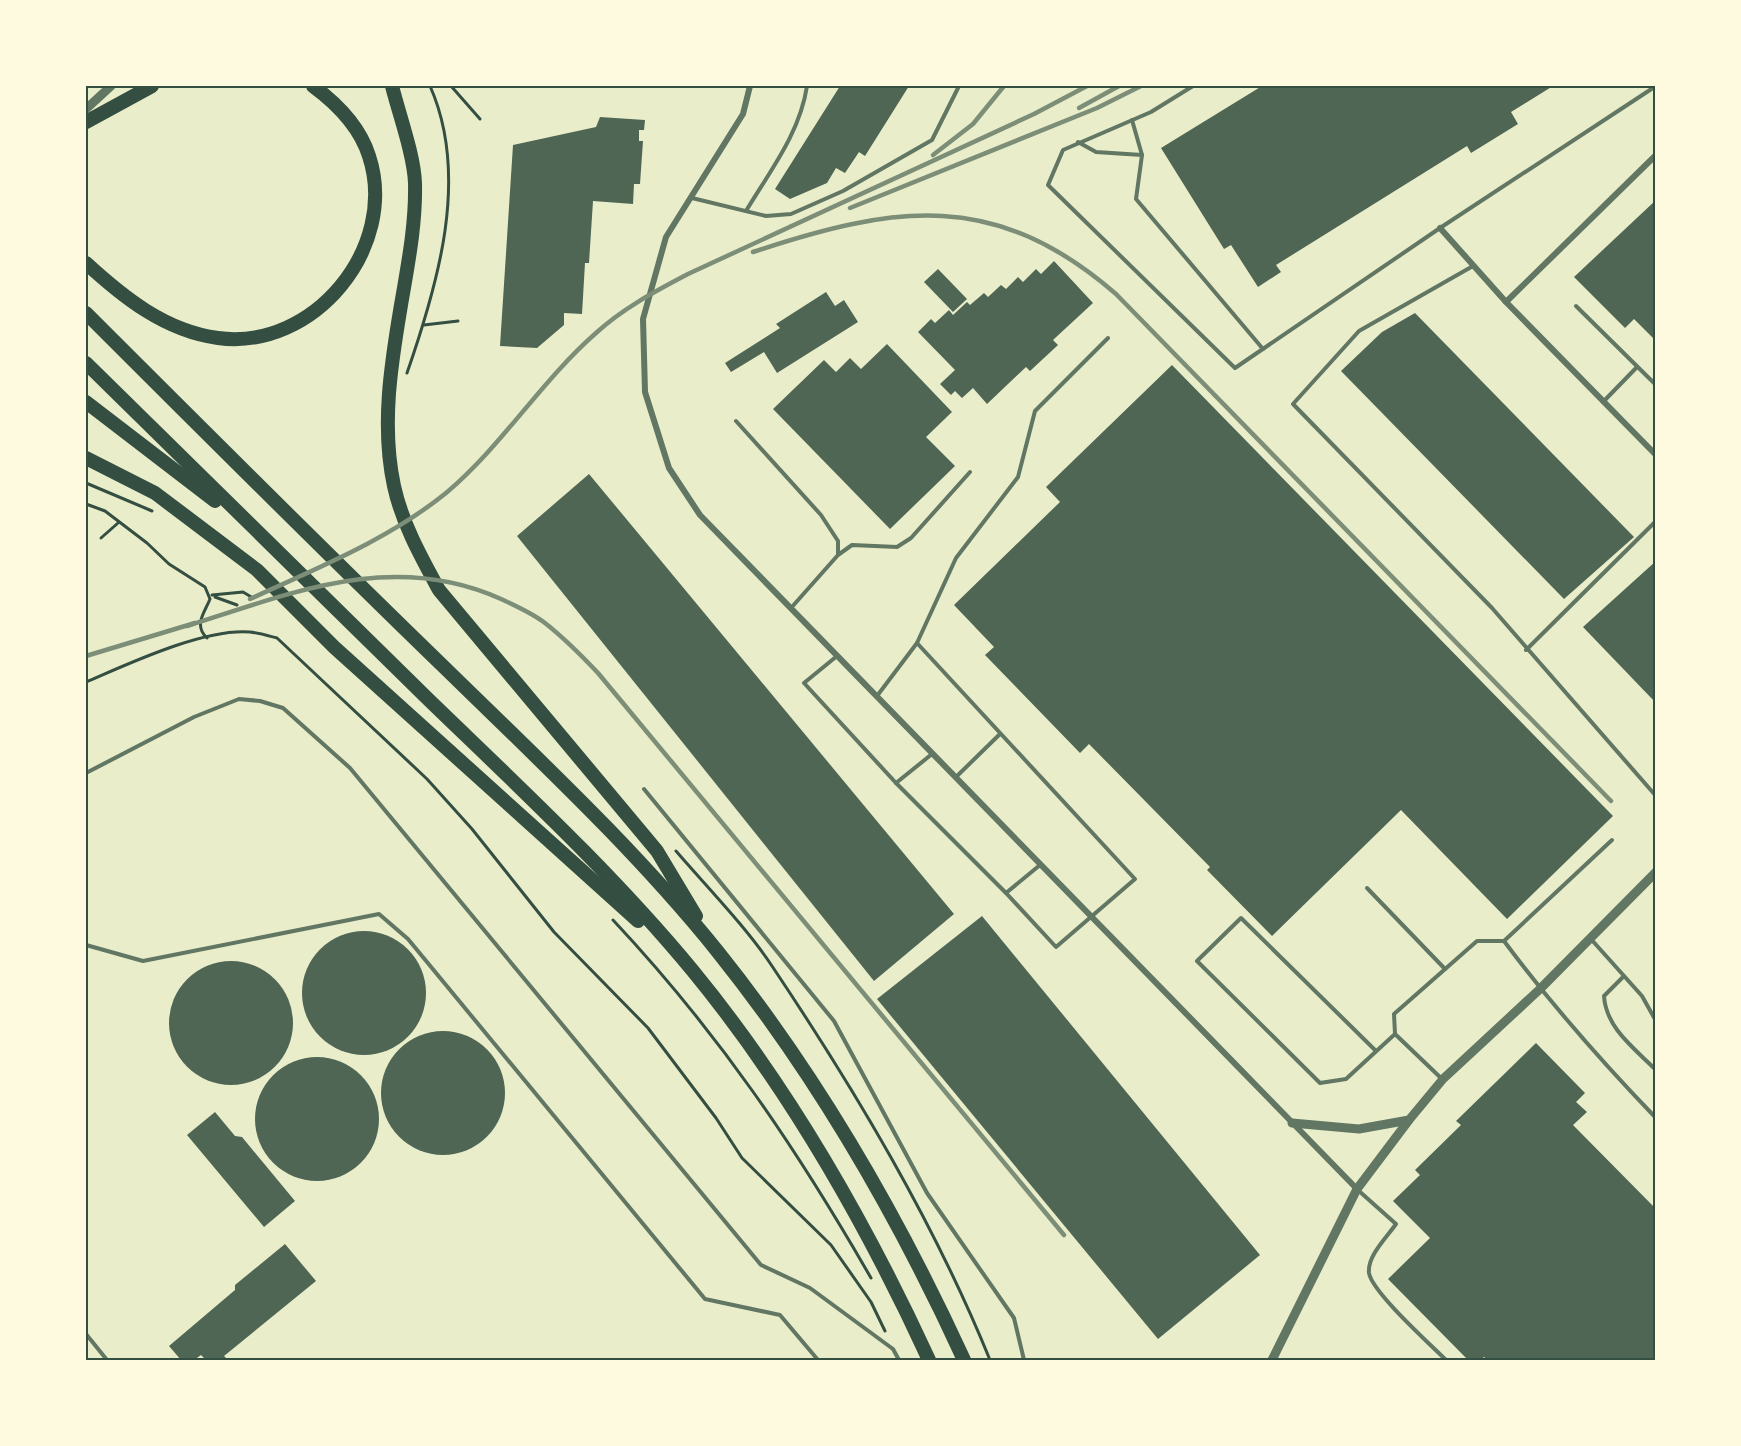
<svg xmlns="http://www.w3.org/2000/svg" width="1741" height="1446" viewBox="0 0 1741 1446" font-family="'Roboto Serif',serif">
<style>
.building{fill:#4f6655}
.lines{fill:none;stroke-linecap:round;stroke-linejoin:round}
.path{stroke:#344e41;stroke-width:3}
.service{stroke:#617663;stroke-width:4}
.minor{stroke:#617663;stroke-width:6}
.tertiary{stroke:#617663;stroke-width:9}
.motorway{stroke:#344e41;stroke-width:14}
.rail{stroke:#7c8e77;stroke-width:4.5}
.neatline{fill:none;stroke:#344e41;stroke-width:2}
</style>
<rect width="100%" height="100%" fill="#e9edc9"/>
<g class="building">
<path d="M 840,86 L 909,86 L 865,156 L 859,152 L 845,173 L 836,168 L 827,183 L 790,199 L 775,189 Z"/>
<path d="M 1262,86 L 1553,86 L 1511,112 L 1518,124 L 1471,153 L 1467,146 L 1276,265 L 1281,272 L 1258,287 L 1231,245 L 1224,249 L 1161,148 Z"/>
<path d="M 600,117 L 645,120 L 644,130 L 639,130 L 639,141 L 643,141 L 640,184 L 634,184 L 633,204 L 593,201 L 589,263 L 585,263 L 582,314 L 564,313 L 564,325 L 537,348 L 500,346 L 513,145 L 596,127 Z"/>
<path d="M 1656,200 L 1656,341 L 1634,319 L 1625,328 L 1574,277 Z"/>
<path d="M 1054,261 L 1093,303 L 1053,340 L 1058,345 L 1030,371 L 1026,367 L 987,404 L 973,388 L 962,398 L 955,391 L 951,395 L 940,384 L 955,370 L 918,332 L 931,319 L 935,323 L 949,310 L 953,315 L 967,302 L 970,305 L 984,293 L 988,297 L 1001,285 L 1006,289 L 1018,277 L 1023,282 L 1036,269 L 1041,274 Z"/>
<path d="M 938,269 L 967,299 L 953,312 L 924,282 Z"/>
<path d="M 826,292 L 835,306 L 844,300 L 858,322 L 777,373 L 764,352 L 731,372 L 725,363 L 780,328 L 776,324 Z"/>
<path d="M 1415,313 L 1634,537 L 1564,599 L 1341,371 L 1382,332 Z"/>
<path d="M 887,344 L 952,412 L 926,437 L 955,466 L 890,529 L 773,409 L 824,360 L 836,372 L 850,358 L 861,369 Z"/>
<path d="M 1172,365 L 1613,816 L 1507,919 L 1401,810 L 1272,936 L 1207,870 L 1210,867 L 1089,744 L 1080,753 L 985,655 L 994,647 L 954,605 L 1060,502 L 1046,487 Z"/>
<path d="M 589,474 L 954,914 L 874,981 L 517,536 Z"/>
<path d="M 1656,561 L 1656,703 L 1583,627 Z"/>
<path d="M 982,916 L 1260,1255 L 1158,1339 L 877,999 Z"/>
<circle cx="364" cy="993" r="62"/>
<circle cx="231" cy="1023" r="62"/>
<circle cx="443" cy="1093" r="62"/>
<path d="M 1536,1043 L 1585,1093 L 1576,1102 L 1587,1112 L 1573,1125 L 1656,1209 L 1656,1360 L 1487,1360 L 1484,1357 L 1480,1360 L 1468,1360 L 1388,1279 L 1430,1238 L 1393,1201 L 1420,1175 L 1415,1170 L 1461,1125 L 1456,1121 Z"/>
<circle cx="317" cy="1119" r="62"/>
<path d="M 215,1112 L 235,1136 L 242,1137 L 295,1201 L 264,1227 L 187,1135 Z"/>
<path d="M 285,1244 L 316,1281 L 224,1356 L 228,1360 L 206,1360 L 201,1355 L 194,1360 L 181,1360 L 169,1346 L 235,1290 L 235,1285 Z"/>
</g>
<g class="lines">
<g class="path">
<path d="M 451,86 L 480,119"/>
<path d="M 424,325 L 458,321"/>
<path d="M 407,373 C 438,284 470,176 430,86"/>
<path d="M 86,483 L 152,511"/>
<path d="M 86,504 L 105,511 L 147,543 L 169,564 L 205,587 L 210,599 C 205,612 193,625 207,638"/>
<path d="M 101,538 L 118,523"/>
<path d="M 212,595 L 243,592 L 253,598"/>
<path d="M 215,597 L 237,605"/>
<path d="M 86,682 C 128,664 204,628 250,632 C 259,633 269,636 277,638 L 427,779 L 472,829 L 554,932 L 648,1028 L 716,1118 L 742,1158 L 831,1245 L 871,1302 L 885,1331"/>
<path d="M 676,851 C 707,887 747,928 772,966 C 855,1090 934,1222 990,1360"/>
<path d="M 613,920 C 718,1032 795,1146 871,1278"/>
</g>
<g class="service">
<path d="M 1193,86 L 1151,112 L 1063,150 L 1048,185 L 1235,368 L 1440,228 L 1656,86"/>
<path d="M 1132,120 L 1142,155"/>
<path d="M 1078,142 L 1096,152 L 1142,155 L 1136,199 L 1263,349"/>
<path d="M 692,198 L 766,216 L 791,214 L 843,191 L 932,140 L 959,86"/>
<path d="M 746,211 C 770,171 800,133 807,86"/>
<path d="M 1473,266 L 1359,331 L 1293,404 L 1492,608 L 1656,796"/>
<path d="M 1576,306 L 1656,385"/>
<path d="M 1603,402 L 1637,367"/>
<path d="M 736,421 L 821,515 L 838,541 L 838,554"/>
<path d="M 791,608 L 838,555 L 852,545 L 897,547 L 911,538 L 970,472"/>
<path d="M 917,643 L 1135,879 L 1056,947 L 1006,893"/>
<path d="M 1526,650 L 1656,521"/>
<path d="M 837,656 L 804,683 L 896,783"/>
<path d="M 877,696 L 917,643 L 956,558 L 1018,477 L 1035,411 L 1108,338"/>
<path d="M 932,754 L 896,783 L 1006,893 L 1040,865"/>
<path d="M 86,773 L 194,717 L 239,699 L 260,701 L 283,708 L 350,768 L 761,1265 L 810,1288 L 893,1349 L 899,1360"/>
<path d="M 956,777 L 1000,734"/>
<path d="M 644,789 L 834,1021 L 927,1193 L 1014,1318 L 1024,1360"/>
<path d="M 1367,888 L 1445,969"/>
<path d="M 1590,938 L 1642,996 L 1656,1021"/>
<path d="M 1504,941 L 1612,840"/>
<path d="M 86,945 L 143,961 L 379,914 L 408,939 L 705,1299 L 780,1315 L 818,1360"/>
<path d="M 1624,976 L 1604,996 C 1606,1028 1634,1048 1656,1070"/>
<path d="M 1395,1034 L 1394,1014 L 1477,941 L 1504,941 C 1551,1004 1602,1062 1656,1118"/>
<path d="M 1376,1051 L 1241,918 L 1197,961 L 1320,1083 L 1346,1079 L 1395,1034 L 1442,1079"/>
<path d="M 1359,1191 L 1396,1224 C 1387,1237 1367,1256 1369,1273 C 1372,1292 1430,1344 1446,1360"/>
<path d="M 86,1334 L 107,1360"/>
</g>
<g class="minor">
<path d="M 750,86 L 743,114 L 666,237 L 643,319 L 645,392 L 669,468 L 700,515 L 1357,1189"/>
<path d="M 1440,228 L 1506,302 L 1656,455"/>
<path d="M 1506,302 L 1656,155"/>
</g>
<g class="tertiary">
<path d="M 86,109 L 111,86"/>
<path d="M 1292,1123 L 1359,1129 L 1409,1120"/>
<path d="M 1272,1360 L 1357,1189 L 1409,1120 L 1443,1079 L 1540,989 L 1656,872"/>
</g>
<g class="motorway">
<path d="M 392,86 C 399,114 414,155 415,183 C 416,224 408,264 401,305 C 391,364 381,426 394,486 C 402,523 421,557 439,590 L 657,851 L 696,916"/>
<path d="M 86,122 L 152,86"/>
<path d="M 86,263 C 123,297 165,331 218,338 C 314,351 399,247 369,156 C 360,127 336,103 313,86"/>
<path d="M 86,313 C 205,432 324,551 445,668 C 539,760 636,850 718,952 C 818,1077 898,1216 964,1360"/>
<path d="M 86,363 C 200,476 315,588 430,701 C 520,788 613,874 693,971 C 789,1088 866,1223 929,1360"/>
<path d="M 86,402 L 215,501"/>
<path d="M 86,458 L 155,493 L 257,570 L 334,647 L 638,921"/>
</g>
<g class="rail">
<path d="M 1079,108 L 1119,86"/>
<path d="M 933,155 L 973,124 L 1004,86"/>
<path d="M 850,208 L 1097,108 L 1141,86"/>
<path d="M 753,252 C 895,205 995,189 1116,294 L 1611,801"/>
<path d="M 250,599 C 317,568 388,540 446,493 C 502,446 541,381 596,333 C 623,308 656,291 688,274 L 1034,114 L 1087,86"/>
<path d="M 187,626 C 292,593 393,550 501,599 C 516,606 532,613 545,623 C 564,638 581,655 598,673 L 1064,1235"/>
<path d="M 86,656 L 195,623"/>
</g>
</g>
<rect width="1741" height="1446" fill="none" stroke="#fefae0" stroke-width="174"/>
<rect x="87" y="87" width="1567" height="1272" class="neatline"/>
</svg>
